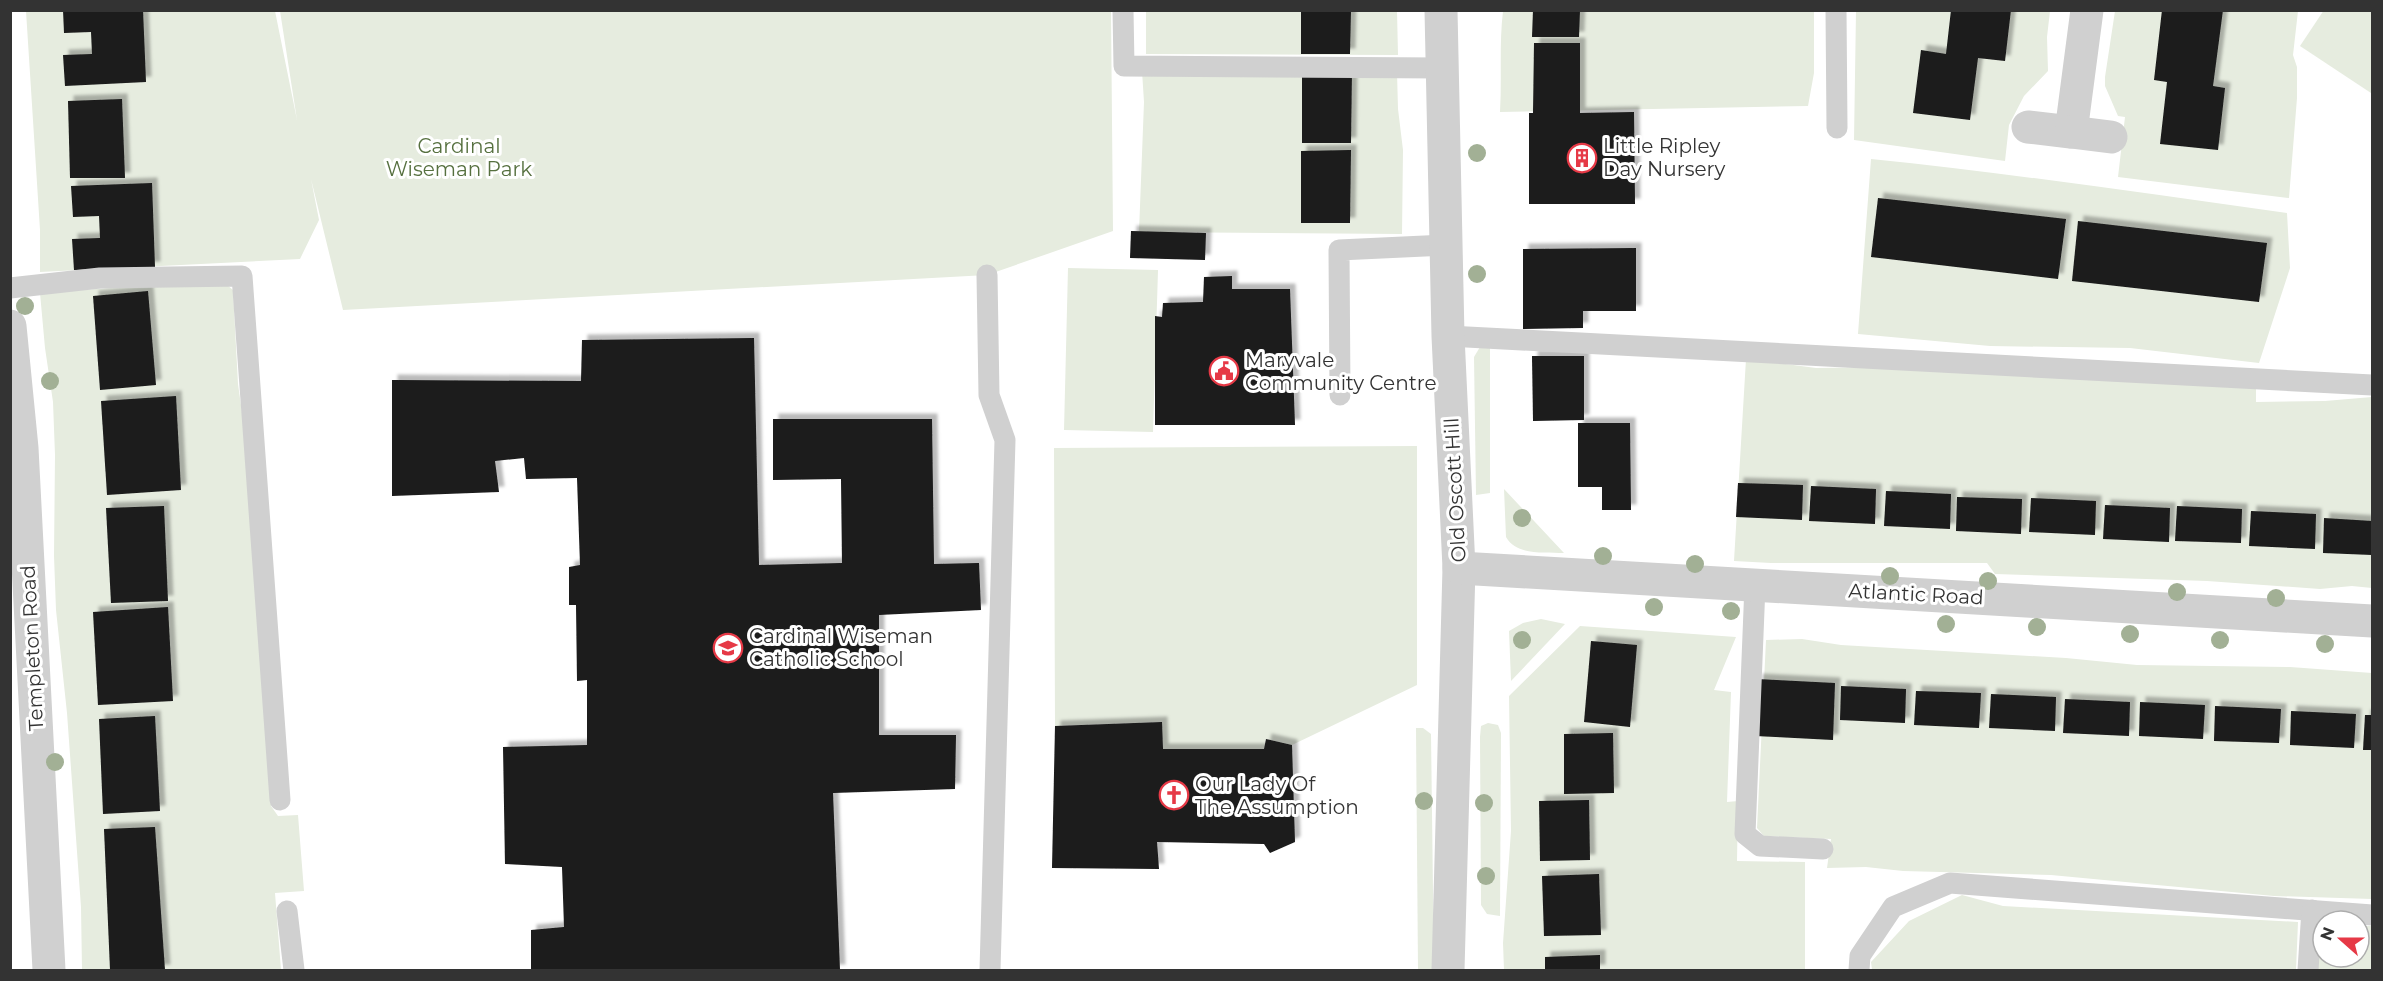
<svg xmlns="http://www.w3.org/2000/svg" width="2383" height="981" viewBox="0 0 2383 981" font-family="Montserrat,sans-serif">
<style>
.green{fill:#e6ecdf}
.building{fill:#1a1a1a;filter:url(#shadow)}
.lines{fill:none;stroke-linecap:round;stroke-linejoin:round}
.lane{stroke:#d0d0d0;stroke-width:21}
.street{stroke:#d0d0d0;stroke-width:33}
.tree{fill:#a2b095}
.labels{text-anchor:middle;stroke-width:6;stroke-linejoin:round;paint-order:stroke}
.park-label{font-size:20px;fill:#56703f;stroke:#fff}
.poi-label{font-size:20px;fill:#333;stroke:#fff;text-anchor:start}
.street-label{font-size:20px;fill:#333;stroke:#fff}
</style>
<defs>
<filter id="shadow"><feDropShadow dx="5.5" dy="-5.5" stdDeviation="1.5" flood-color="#0004"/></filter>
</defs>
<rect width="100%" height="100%" fill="#fff"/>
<g class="green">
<path d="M 2324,10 L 2372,11 L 2372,90 L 2371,93 L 2300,46 Z"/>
<path d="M 26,11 L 275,11 L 297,120 L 280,11 L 1111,11 L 1113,231 L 987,275 L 343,310 L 311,179 L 319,220 L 300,259 L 40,272 L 40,230 Z"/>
<path d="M 1146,11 L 1397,11 L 1398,55 L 1146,54 Z"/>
<path d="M 1503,11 L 1814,11 L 1814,73 L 1808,106 L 1500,112 C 1502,78 1499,44 1503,11 Z"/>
<path d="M 1856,11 L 2050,11 L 2047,37 L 2048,71 L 2024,96 L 2009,125 L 2005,161 L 1854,140 Z"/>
<path d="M 2115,11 L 2298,11 L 2293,55 L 2297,67 L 2297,98 L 2289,198 L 2118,177 L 2125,117 L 2118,116 L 2105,86 L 2105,77 Z"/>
<path d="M 1142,71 L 1397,72 L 1398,109 L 1403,150 L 1402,234 L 1139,232 L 1144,102 Z"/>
<path d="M 1871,159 C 2010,173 2148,194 2287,213 L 2290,268 L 2259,363 L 2130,348 L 1990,346 L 1858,334 Z"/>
<path d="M 1068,268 L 1158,270 L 1153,432 L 1064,430 Z"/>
<path d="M 221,280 L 233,290 L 238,384 L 246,441 L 269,752 L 271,806 L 278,816 L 298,815 L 304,891 L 275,893 L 281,970 L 82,970 L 81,907 L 67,713 L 56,610 L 54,556 L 55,455 L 53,402 L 45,348 L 40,293 Z"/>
<path d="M 1490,346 L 1490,493 L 1476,495 L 1474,357 L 1480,347 Z"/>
<path d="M 1746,359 L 1816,368 L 1889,367 L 2256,387 L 2256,402 L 2325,401 L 2372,397 L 2372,588 L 2352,586 L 2320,589 L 2207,581 L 1995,574 L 1987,563 L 1771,563 L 1734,561 Z"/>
<path d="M 1417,446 L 1417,685 L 1292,745 L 1266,739 L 1264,749 L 1163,749 L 1161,722 L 1055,726 L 1054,448 Z"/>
<path d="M 1504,489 L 1564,553 C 1544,552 1517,556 1506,537 Z"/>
<path d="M 1541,619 L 1565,624 L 1511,681 L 1509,631 L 1523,623 Z"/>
<path d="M 1580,626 L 1736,637 L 1714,690 L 1731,692 L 1727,802 L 1738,801 L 1737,861 L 1805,862 L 1805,970 L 1504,970 L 1503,943 L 1511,831 L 1509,696 Z"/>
<path d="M 1802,639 L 1841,645 L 2066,658 L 2137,665 L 2290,667 L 2372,673 L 2372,899 L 2274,896 L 2051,875 L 1903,871 L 1866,867 L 1827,868 L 1831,839 L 1764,836 L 1757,828 L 1766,640 Z"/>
<path d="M 1488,723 L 1498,725 L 1501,733 L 1500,916 L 1487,914 L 1481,905 L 1480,737 L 1481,726 Z"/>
<path d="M 1416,728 L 1423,728 L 1431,734 L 1434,970 L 1418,970 Z"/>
<path d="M 1962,895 L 2003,906 L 2298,922 L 2296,970 L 1872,970 L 1871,962 L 1909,921 Z"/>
<path d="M 2319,923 L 2323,924 L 2323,957 L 2359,957 L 2359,926 L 2372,926 L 2372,970 L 2317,970 Z"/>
</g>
<g class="building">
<path d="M 63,10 L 143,10 L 146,82 L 65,86 L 63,55 L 92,54 L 91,32 L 64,33 Z"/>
<path d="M 1301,10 L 1351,10 L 1350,54 L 1301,54 Z"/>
<path d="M 1533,10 L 1580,10 L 1579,37 L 1532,37 Z"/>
<path d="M 1951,10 L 2011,10 L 2005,61 L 1978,58 L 1970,120 L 1913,113 L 1921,50 L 1946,54 Z"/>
<path d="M 2162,10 L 2223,10 L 2213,86 L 2225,88 L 2218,150 L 2160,144 L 2167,82 L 2154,80 Z"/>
<path d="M 1534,43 L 1580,43 L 1580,113 L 1634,112 L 1635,204 L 1529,204 L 1529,113 L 1533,113 Z"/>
<path d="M 1302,70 L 1352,70 L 1351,143 L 1302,143 Z"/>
<path d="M 122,99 L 125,178 L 70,178 L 68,101 Z"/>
<path d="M 1351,150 L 1350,223 L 1301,223 L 1301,151 Z"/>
<path d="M 152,183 L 155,267 L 74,270 L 72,239 L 100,238 L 99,216 L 73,217 L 71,186 Z"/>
<path d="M 1878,198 L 2066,219 L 2058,279 L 1871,257 Z"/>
<path d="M 2078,221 L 2267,243 L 2259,302 L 2072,281 Z"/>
<path d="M 1131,231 L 1206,233 L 1205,260 L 1130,258 Z"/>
<path d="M 1636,248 L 1636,311 L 1583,311 L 1583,328 L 1523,329 L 1523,249 Z"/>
<path d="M 1232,276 L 1232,289 L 1290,289 L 1295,425 L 1155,425 L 1155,316 L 1162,317 L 1163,303 L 1203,302 L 1204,277 Z"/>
<path d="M 148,291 L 156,385 L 100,390 L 93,296 Z"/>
<path d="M 754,338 L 759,565 L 842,563 L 841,479 L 773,480 L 773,419 L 932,419 L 934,564 L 979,563 L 981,610 L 879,615 L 879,735 L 956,735 L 955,789 L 833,793 L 840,970 L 531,970 L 531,930 L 564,927 L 562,867 L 505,864 L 503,747 L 587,745 L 587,680 L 577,681 L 576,605 L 569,605 L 569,567 L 580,565 L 577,478 L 526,479 L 524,458 L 495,461 L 499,492 L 392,496 L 392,380 L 581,381 L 582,340 Z"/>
<path d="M 1532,356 L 1584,356 L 1584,420 L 1533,421 Z"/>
<path d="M 176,396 L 181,490 L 107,495 L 101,401 Z"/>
<path d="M 1578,423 L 1630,423 L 1631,510 L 1602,510 L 1602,487 L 1578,487 Z"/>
<path d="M 1738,483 L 1803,485 L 1802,520 L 1736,517 Z"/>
<path d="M 1811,486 L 1876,489 L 1875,524 L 1809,521 Z"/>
<path d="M 1886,491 L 1951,494 L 1950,529 L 1884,526 Z"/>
<path d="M 1957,497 L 2022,499 L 2021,534 L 1956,531 Z"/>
<path d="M 2031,498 L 2096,501 L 2095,535 L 2029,532 Z"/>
<path d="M 2105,505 L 2170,508 L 2169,542 L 2103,539 Z"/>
<path d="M 164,506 L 168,601 L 111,603 L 106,508 Z"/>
<path d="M 2177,506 L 2242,509 L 2241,543 L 2175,541 Z"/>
<path d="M 2251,511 L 2316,514 L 2315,549 L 2249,546 Z"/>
<path d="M 2324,518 L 2372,521 L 2372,555 L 2323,553 Z"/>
<path d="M 168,607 L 173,701 L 98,705 L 93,612 Z"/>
<path d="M 1591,641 L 1637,645 L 1630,727 L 1584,722 Z"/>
<path d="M 1757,679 L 1835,683 L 1833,740 L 1755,736 Z"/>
<path d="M 1841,686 L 1906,689 L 1905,723 L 1840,720 Z"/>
<path d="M 1916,691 L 1981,693 L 1979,728 L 1914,725 Z"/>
<path d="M 1991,694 L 2056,697 L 2055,731 L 1989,728 Z"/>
<path d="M 2065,699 L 2130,702 L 2129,736 L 2063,733 Z"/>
<path d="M 2140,702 L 2205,705 L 2203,739 L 2139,736 Z"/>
<path d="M 2215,706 L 2281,709 L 2279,743 L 2214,741 Z"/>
<path d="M 2291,711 L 2356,714 L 2354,748 L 2290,745 Z"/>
<path d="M 2365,715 L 2372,715 L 2372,750 L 2363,750 Z"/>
<path d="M 155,716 L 160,811 L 103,814 L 99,719 Z"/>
<path d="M 1162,722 L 1163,749 L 1264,749 L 1266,739 L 1292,745 L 1295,842 L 1270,853 L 1264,844 L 1157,842 L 1159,869 L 1052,868 L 1055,726 Z"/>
<path d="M 1613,733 L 1614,793 L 1564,794 L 1564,734 Z"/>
<path d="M 1589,800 L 1590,860 L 1540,861 L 1539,801 Z"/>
<path d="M 155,827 L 165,970 L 110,970 L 104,829 Z"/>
<path d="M 1599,874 L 1601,935 L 1544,936 L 1542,876 Z"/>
<path d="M 1600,955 L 1600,970 L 1545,970 L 1545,957 Z"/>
</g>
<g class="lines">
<g class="lane">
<path d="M 1123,10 L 1124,66 L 1442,68"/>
<path d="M 1836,10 L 1837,128"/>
<path d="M 987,275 L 989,395 L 1005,440 L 990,970"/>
<path d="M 10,288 L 100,278 L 242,276 L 280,800"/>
<path d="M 1448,336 L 2372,385"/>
<path d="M 1340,395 L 1339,250 L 1446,245"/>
<path d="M 1755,585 L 1745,834 L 1760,846 L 1823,849"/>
<path d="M 287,911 L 294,970"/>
<path d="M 1859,970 L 1860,956 L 1893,907 L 1950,883 L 2372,915"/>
<path d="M 2308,970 L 2312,910"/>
</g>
<g class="street">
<path d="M 1441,10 L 1448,336 L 1459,568 L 1448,970"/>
<path d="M 2028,127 L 2071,132 L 2087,10"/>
<path d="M 2071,132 L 2111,137"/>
<path d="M 10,326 L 22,448 L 49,970"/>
<path d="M 1459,568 L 2372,621"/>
</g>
</g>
<g class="tree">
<circle cx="1477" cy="153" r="9"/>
<circle cx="1477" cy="274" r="9"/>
<circle cx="25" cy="306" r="9"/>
<circle cx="50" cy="381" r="9"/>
<circle cx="1522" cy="518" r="9"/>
<circle cx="1603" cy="556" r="9"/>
<circle cx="1695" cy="564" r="9"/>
<circle cx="1890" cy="576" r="9"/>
<circle cx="1988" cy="581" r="9"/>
<circle cx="2177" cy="592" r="9"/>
<circle cx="2276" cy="598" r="9"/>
<circle cx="1654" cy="607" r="9"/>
<circle cx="1731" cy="611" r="9"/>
<circle cx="1946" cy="624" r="9"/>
<circle cx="2037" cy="627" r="9"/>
<circle cx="2130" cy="634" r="9"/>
<circle cx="1522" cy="640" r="9"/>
<circle cx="2220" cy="640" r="9"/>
<circle cx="2325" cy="644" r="9"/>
<circle cx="55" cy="762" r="9"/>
<circle cx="1424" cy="801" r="9"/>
<circle cx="1484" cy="803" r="9"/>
<circle cx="1486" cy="876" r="9"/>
</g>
<defs>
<g id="building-ring" transform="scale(1.5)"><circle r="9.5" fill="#fff" stroke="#e63946" stroke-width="1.5"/><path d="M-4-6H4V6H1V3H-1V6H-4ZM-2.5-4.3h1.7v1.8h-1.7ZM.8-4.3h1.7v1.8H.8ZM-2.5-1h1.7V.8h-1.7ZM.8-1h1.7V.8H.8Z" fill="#e63946"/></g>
<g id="civic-ring" transform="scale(1.5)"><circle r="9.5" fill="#fff" stroke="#e63946" stroke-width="1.5"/><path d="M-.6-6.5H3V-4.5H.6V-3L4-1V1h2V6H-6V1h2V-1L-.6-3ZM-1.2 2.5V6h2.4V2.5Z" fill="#e63946"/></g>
<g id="school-ring" transform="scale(1.5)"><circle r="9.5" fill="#fff" stroke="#e63946" stroke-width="1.5"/><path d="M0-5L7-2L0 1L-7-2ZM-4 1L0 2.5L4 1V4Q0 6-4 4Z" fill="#e63946"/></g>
<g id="church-ring" transform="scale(1.5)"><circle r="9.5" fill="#fff" stroke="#e63946" stroke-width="1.5"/><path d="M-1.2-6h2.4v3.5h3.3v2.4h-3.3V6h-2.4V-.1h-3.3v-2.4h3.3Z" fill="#e63946"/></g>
</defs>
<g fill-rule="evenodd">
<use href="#building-ring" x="1582" y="158"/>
<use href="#civic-ring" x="1224" y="371"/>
<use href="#school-ring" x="728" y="648"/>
<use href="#church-ring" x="1174" y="795"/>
</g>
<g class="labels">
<g class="park-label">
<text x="459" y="153">Cardinal<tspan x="459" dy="23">Wiseman Park</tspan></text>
</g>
<g class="poi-label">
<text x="1603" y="153">Little Ripley<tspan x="1603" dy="23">Day Nursery</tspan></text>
<text x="1245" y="367">Maryvale<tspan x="1245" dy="23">Community Centre</tspan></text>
<text x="749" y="643">Cardinal Wiseman<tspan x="749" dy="23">Catholic School</tspan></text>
<text x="1195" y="791">Our Lady Of<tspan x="1195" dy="23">The Assumption</tspan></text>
</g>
<g class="street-label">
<text transform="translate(1455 490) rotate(-93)" y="7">Old Oscott Hill</text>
<text transform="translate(1916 594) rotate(3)" y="7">Atlantic Road</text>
<text transform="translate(32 648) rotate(-93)" y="7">Templeton Road</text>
</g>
</g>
<rect width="2383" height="981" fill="none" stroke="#333333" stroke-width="24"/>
<g transform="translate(2341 939) rotate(291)"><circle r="28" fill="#ffffff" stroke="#adadad" stroke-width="1.5"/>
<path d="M0-4.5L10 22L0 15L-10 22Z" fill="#e63946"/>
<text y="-9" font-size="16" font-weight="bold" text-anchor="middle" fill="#333333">N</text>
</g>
</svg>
